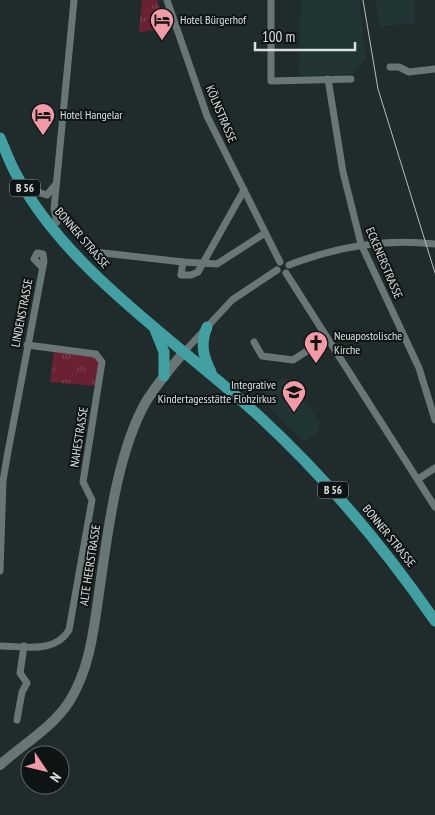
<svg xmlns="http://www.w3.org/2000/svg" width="435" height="815" viewBox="0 0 435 815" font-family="'PT Sans Narrow',sans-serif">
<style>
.built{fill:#213535}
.grass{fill:url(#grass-tufts)}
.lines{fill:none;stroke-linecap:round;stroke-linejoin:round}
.street{stroke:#697676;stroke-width:7}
.secondary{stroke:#697676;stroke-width:10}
.primary{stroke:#43a0a2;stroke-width:11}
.tram{stroke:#b5bdbd;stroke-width:1}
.labels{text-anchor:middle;stroke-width:4;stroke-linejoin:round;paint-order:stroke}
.shield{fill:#0e1313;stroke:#9ca2a2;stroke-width:1}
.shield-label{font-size:11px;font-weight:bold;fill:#d9e0e0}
.poi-label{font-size:12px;fill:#d9e0e0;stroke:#0e1313;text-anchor:start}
.street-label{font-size:12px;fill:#d9e0e0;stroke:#0e1313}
</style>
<defs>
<pattern id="grass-tufts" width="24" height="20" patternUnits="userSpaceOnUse" patternTransform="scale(1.25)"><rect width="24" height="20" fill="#6a2232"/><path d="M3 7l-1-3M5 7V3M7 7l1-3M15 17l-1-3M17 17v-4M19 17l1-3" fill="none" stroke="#7f424f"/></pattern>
</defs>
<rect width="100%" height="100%" fill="#202b2c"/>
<g class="built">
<path d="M 301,0 L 359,0 L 366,58 L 352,74 L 299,76 Z"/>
<path d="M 376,0 L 414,0 L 415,23 L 379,27 Z"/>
<path d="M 285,377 L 302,402 L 304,400 L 320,423 L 318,433 L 303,441 L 257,395 Z"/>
</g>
<g class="grass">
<path d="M 142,0 L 157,0 L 163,18 L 170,21 L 172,28 L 139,32 Z"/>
<path d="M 54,352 L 95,357 L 100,363 L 96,386 L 50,382 Z"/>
</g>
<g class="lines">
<g class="street">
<path d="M 167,0 L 207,116 L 280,262"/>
<path d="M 271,0 L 271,81 L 351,79"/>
<path d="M 390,67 L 399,67 L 409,72 L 435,69"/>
<path d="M 328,79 L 343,172 L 361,244 L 419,368 L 435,420"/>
<path d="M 34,191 L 47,195 L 56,184"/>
<path d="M 57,222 L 54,209 L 74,0"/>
<path d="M 95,252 L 183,262 L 217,264 L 265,233"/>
<path d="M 183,262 L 181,275 L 191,275 L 198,272 L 244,190"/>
<path d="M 289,265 C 336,247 384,238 435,244"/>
<path d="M 286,273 L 435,507"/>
<path d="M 254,342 L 262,356 L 293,360 L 327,338"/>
<path d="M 184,352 L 232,300 L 277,270"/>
<path d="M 418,479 L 435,468"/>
<path d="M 0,571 L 3,481 L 7,457 L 44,261 L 43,254 L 37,253 L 34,259 L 42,267"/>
<path d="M 0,646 C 24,646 55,654 69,630 L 92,500 L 83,482 L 102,362 L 96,354 L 27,345"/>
<path d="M 17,720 L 22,692 L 27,683 L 20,673 L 24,646"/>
</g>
<path class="secondary" d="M 0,765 C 23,744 52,728 69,702 C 91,667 94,626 100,586 C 108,529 118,449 147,400 C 158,383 171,367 184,352"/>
<g class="primary">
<path d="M 0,138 C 5,149 9,161 15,172 C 65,270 181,344 260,417 C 327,479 384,547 435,621"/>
<path d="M 154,327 L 164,352 L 164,376"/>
<path d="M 207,327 C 200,344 203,356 211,372"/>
</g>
<path class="tram" d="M 363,0 L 378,89 L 435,273"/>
</g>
<defs>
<g id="hotel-pin" transform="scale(1.25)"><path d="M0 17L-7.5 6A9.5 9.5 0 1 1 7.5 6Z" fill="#f39aa7" stroke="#0e1313"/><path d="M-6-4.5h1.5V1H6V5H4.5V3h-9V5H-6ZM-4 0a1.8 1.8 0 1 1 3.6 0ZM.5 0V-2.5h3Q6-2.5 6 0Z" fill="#111"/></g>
<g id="church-pin" transform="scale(1.25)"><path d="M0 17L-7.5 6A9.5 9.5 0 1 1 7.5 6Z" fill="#f39aa7" stroke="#0e1313"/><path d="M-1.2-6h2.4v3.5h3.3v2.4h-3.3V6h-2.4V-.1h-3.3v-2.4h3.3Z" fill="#111"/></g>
<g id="school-pin" transform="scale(1.25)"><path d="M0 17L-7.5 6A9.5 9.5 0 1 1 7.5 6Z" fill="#f39aa7" stroke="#0e1313"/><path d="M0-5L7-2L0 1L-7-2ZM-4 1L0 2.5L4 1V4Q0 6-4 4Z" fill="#111"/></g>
</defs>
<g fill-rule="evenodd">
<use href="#hotel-pin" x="162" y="20"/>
<use href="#hotel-pin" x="43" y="115"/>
<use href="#church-pin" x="316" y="343"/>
<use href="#school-pin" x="294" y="392"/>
</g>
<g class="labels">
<g class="shield">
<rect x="10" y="179.5" width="30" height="17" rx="4"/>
<rect x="318" y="481.5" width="30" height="17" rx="4"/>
</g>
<g class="shield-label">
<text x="25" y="192">B 56</text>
<text x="333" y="494">B 56</text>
</g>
<g class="poi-label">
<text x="180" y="24">Hotel Bürgerhof</text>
<text x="60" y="119">Hotel Hangelar</text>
<text x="334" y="340">Neuapostolische<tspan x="334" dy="14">Kirche</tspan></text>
<text x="276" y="389" text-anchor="end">Integrative<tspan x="276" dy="14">Kindertagesstätte Flohzirkus</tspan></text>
</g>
<g class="street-label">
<text transform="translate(221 114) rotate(67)" y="4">KÖLNSTRASSE</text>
<text transform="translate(82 238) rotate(49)" y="4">BONNER STRASSE</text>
<text transform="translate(384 263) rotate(67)" y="4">ECKENERSTRASSE</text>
<text transform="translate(22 313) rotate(-79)" y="4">LINDENSTRASSE</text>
<text transform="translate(79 437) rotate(-81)" y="4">NAHESTRASSE</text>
<text transform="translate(389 536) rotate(51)" y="4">BONNER STRASSE</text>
<text transform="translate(90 565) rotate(-81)" y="4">ALTE HEERSTRASSE</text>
</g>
</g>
<g transform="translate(45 770) rotate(125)"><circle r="24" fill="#0e1313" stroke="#5f6565"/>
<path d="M0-4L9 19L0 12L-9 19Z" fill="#f39aa7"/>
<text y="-8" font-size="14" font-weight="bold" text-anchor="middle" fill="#d9e0e0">N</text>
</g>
<path d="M255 42v8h100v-8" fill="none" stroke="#d9e0e0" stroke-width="2.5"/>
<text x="262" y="42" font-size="15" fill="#d9e0e0" stroke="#0e1313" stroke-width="4" paint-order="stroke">100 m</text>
</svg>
